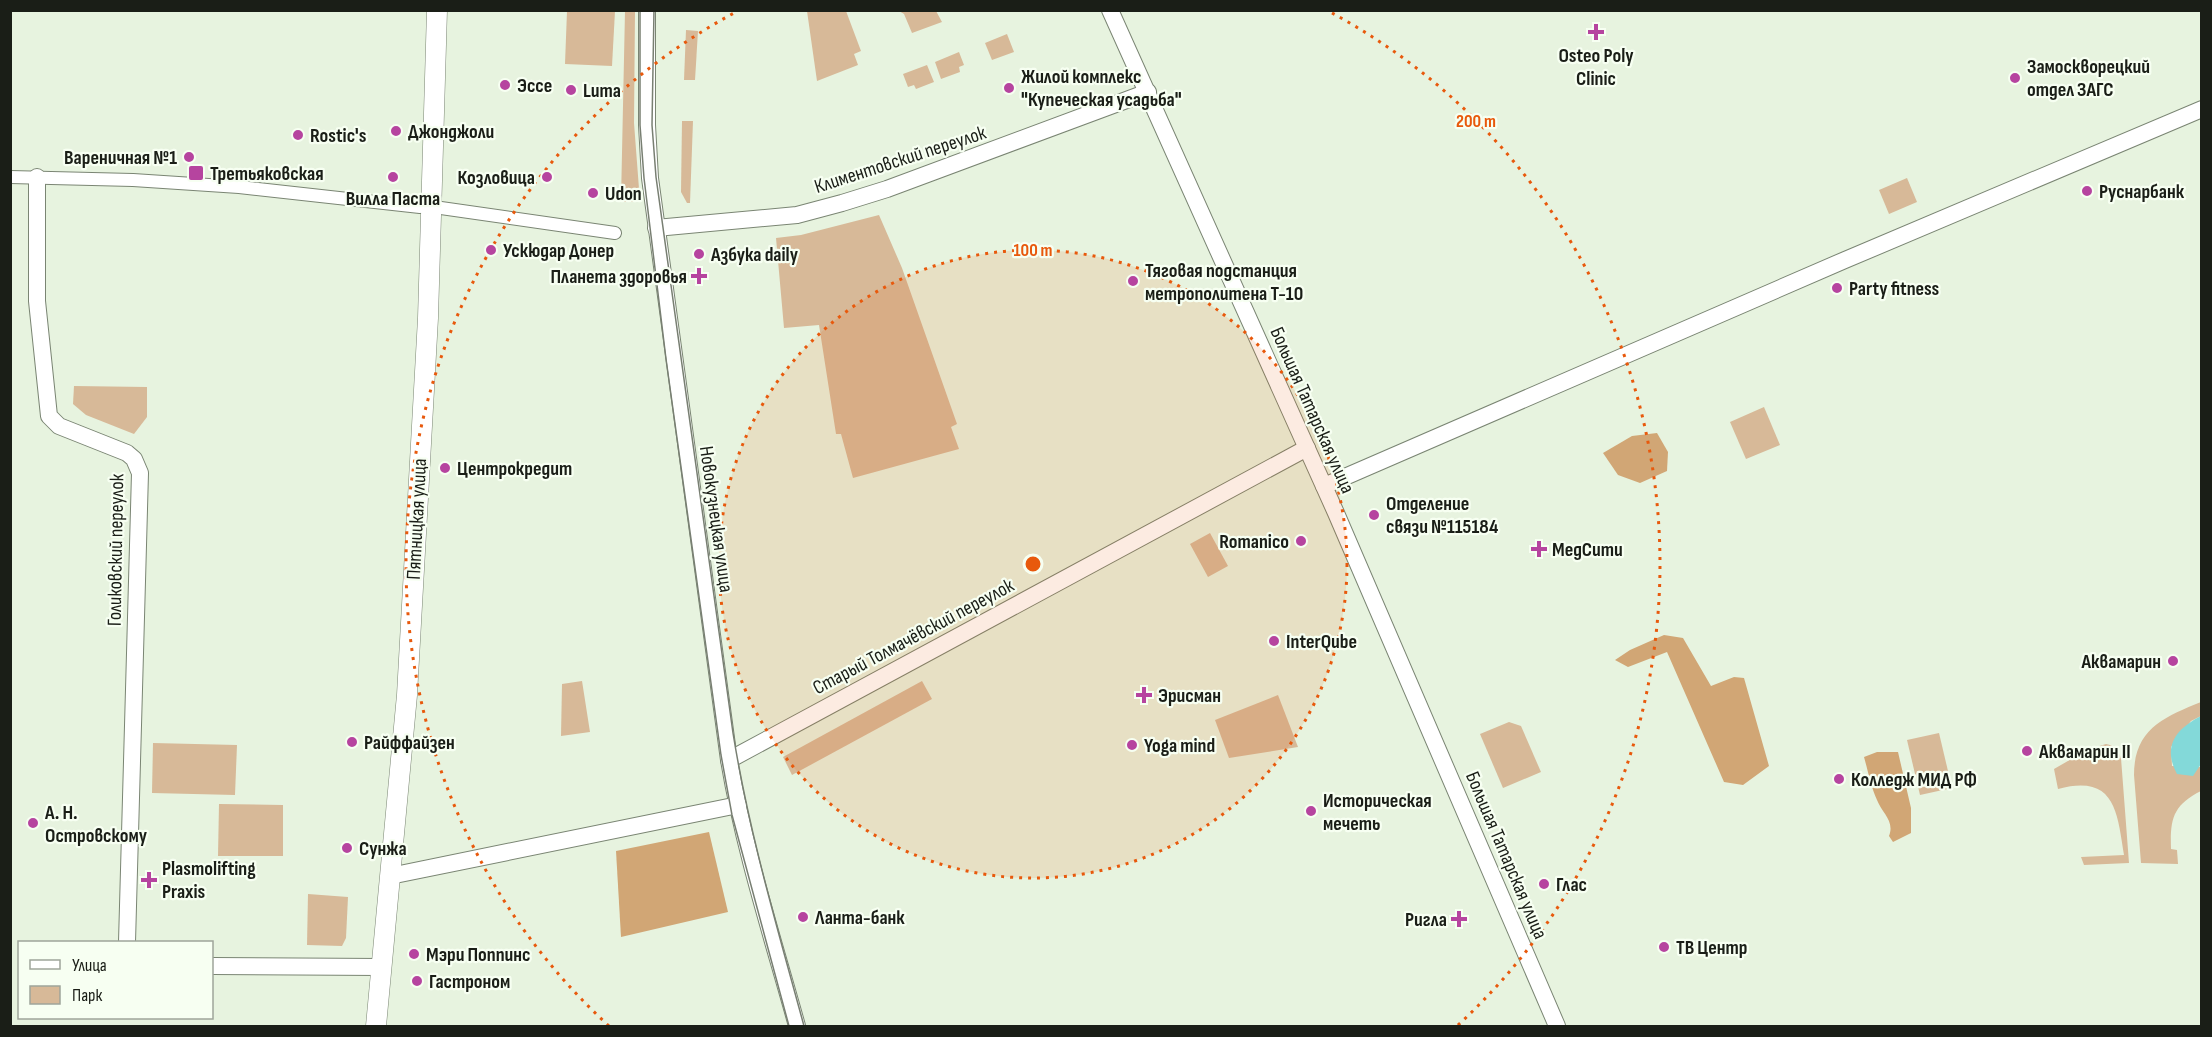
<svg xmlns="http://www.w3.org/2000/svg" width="2212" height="1037" viewBox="0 0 2212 1037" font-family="'Sofia Sans Condensed',sans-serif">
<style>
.green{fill:#d7b998}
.forest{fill:#d1a675}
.water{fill:#83d9d9}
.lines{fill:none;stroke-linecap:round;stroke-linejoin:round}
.pedestrian-casing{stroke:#7a8573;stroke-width:14}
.minor-casing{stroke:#7a8573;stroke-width:18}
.tertiary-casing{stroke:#7a8573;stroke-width:21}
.pedestrian{stroke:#fff;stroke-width:12}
.minor{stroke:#fff;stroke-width:16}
.tertiary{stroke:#fff;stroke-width:20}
.tram{stroke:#787f72;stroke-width:1.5}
.ring{fill:none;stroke:#e8590c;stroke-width:3;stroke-dasharray:3 6}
.poi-dot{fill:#b6449f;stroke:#f7fff2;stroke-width:2}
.labels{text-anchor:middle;stroke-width:4.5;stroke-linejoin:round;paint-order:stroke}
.poi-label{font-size:20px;font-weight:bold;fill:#1a1e17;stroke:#f7fff2;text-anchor:start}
.street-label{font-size:20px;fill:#1a1e17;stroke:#f7fff2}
.centre{fill:#e8590c;stroke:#f7fff2;stroke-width:3}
.ring-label{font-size:18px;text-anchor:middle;font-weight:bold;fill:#e8590c;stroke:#f7fff2;stroke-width:4.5;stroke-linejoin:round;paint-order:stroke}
</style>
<rect width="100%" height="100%" fill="#e7f3df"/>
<g class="green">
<path d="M 809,10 L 846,11 L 861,51 L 854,54 L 858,65 L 817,81 L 807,11 Z"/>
<path d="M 567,11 L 615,11 L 612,66 L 565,64 Z"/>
<path d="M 625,11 L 635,11 L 634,123 L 640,202 L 622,202 L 621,200 Z"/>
<path d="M 899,11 L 936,11 L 942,22 L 912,33 L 904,14 Z"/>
<path d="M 686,30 L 698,31 L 695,80 L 684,80 Z"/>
<path d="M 1007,34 L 1014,52 L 992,60 L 985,43 Z"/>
<path d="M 959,52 L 964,65 L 959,67 L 960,72 L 941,79 L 935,62 Z"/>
<path d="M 927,65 L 934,82 L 916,89 L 914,85 L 908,87 L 903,74 Z"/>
<path d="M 682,121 L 693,121 L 690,203 L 687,203 L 681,192 Z"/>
<path d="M 1907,178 L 1917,202 L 1889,214 L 1879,190 Z"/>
<path d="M 879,215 L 902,268 L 957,424 L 951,427 L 959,449 L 853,478 L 841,434 L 836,434 L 819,325 L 784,328 L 776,238 L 801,235 Z"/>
<path d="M 74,386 L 147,387 L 147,417 L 134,434 L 86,415 L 73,404 Z"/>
<path d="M 1764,407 L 1780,445 L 1746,459 L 1730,422 Z"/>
<path d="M 1210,533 L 1228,566 L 1208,577 L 1190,544 Z"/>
<path d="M 582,681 L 590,732 L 561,736 L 562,684 Z"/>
<path d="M 922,681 L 932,699 L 792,775 L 783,757 Z"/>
<path d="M 1278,695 L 1298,747 L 1229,758 L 1215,720 Z"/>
<path d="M 2201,702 L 2201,716 L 2191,721 L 2171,747 L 2172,766 L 2200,767 L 2201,764 L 2201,791 C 2173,805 2170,819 2171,849 L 2177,850 L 2178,864 L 2141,863 L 2134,775 C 2134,729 2164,717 2201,702 Z"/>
<path d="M 1509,722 L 1521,726 L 1541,772 L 1503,788 L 1480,734 Z"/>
<path d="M 1939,733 L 1952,788 L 1920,795 L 1907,740 Z"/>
<path d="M 153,743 L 237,745 L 235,795 L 152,793 Z"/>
<path d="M 2106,744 C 2115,746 2118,749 2121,758 L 2129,863 L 2084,865 L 2081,857 L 2124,855 C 2117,811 2115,774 2058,789 L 2054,769 L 2087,750 Z"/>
<path d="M 219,804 L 283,805 L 283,856 L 218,856 Z"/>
<path d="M 308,894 L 348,897 L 346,938 L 342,946 L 307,945 Z"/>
</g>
<g class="forest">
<path d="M 1657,433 L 1668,452 L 1667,471 L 1640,483 L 1618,475 L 1603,453 L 1632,436 Z"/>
<path d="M 1664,635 L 1683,638 L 1711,686 L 1734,677 L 1744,678 L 1769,766 L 1743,785 L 1724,782 L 1667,652 L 1628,667 L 1615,660 L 1630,650 Z"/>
<path d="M 1877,752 L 1898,752 L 1911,808 L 1911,833 L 1893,842 L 1889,836 C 1895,821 1882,813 1877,800 C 1871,787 1868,771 1864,757 Z"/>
<path d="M 709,832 L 728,912 L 621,937 L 616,851 Z"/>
</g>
<path class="water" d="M 2201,716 L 2201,764 L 2193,776 L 2177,774 C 2162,746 2176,729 2201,716 Z"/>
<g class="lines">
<g class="pedestrian-casing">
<g id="pedestrian">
<path d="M 10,177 L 133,180 L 239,187 L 420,207"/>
<path d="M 441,208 L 615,233"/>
</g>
</g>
<g class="minor-casing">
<g id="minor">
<path d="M 647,10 L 647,125 L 650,178 L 729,760 C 744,850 773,939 797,1026"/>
<path d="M 1110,10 L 1336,513 L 1557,1026"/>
<path d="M 37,177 L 37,301 L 49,416 L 59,426 L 127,453 L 134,459 L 140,473 L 127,942"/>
<path d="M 656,228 L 797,215 L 842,203 L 887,189 L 1148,92"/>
<path d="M 1324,486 L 1845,260 L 2202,109"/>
<path d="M 729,760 L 1307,448"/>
<path d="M 390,876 L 738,805"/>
<path d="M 212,966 L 381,967"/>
</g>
</g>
<g class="tertiary-casing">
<path id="tertiary" d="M 376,1026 L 407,695 L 428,318 L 437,10"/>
</g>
<use href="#pedestrian" class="pedestrian"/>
<use href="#minor" class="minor"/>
<use href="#tertiary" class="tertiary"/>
<g class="tram">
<path d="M 640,10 L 640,125 L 644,178 L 666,359 L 721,755 L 732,815 L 789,1026"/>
<path d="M 654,10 L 652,125 L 656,177 L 733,733 C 749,833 778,930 804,1026"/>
</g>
</g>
<circle cx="1033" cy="564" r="314" fill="#e8590c" fill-opacity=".12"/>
<g class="ring">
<circle cx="1033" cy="564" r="314"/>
<path d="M609 1026A627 627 0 0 1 734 13M1332 13A627 627 0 0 1 1457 1026"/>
</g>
<g class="poi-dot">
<path d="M1593 23h6v6h6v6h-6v6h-6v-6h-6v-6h6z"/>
<circle cx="2015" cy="78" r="6"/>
<circle cx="505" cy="85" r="6"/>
<circle cx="1009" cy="88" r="6"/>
<circle cx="571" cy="90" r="6"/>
<circle cx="396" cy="131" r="6"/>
<circle cx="298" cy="135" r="6"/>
<circle cx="189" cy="157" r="6"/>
<rect x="188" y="165" width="16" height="16" rx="3"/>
<circle cx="393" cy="177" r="6"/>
<circle cx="547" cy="177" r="6"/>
<circle cx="2087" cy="191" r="6"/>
<circle cx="593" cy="193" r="6"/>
<circle cx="491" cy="250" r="6"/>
<circle cx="699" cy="254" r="6"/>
<path d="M696 267h6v6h6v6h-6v6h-6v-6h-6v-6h6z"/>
<circle cx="1133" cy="281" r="6"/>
<circle cx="1837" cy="288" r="6"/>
<circle cx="445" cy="468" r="6"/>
<circle cx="1374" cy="515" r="6"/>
<circle cx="1301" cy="541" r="6"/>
<path d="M1536 540h6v6h6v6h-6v6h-6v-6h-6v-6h6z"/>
<circle cx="1274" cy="641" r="6"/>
<circle cx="2173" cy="661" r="6"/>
<path d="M1141 686h6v6h6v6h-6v6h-6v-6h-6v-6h6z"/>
<circle cx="352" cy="742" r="6"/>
<circle cx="1132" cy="745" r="6"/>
<circle cx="2027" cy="751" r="6"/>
<circle cx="1839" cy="779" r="6"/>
<circle cx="1311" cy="811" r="6"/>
<circle cx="33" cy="823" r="6"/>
<circle cx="347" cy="848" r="6"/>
<path d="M146 871h6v6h6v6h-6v6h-6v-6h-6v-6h6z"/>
<circle cx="1544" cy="884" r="6"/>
<circle cx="803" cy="917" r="6"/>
<path d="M1456 910h6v6h6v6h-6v6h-6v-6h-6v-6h6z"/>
<circle cx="1664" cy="947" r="6"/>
<circle cx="414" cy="954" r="6"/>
<circle cx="417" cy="981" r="6"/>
</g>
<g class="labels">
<g class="poi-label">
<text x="1596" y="62" text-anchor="middle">Osteo Poly<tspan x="1596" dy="23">Clinic</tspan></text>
<text x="2027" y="73">Замоскворецкий<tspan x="2027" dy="23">отдел ЗАГС</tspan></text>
<text x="1021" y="83">Жилой комплекс<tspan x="1021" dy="23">"Купеческая усадьба"</tspan></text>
<text x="517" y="92">Эссе</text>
<text x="583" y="97">Luma</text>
<text x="408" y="138">Джонджоли</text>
<text x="310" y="142">Rostic's</text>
<text x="177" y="164" text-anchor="end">Вареничная №1</text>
<text x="210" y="180">Третьяковская</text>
<text x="535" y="184" text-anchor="end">Козловица</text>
<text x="2099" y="198">Руснарбанк</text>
<text x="605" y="200">Udon</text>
<text x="393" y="205" text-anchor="middle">Вилла Паста</text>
<text x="503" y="257">Ускюдар Донер</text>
<text x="711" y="261">Азбука daily</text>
<text x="1145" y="277">Тяговая подстанция<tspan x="1145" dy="23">метрополитена Т-10</tspan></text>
<text x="687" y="283" text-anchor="end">Планета здоровья</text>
<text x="1849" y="295">Party fitness</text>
<text x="457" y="475">Центрокредит</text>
<text x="1386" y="510">Отделение<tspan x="1386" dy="23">связи №115184</tspan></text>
<text x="1289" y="548" text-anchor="end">Romanico</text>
<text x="1552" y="556">МедСити</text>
<text x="1286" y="648">InterQube</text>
<text x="2161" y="668" text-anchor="end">Аквамарин</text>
<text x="1158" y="702">Эрисман</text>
<text x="364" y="749">Райффайзен</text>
<text x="1144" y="752">Yoga mind</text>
<text x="2039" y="758">Аквамарин II</text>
<text x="1851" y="786">Колледж МИД РФ</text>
<text x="1323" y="807">Историческая<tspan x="1323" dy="23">мечеть</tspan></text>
<text x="45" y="819">А. Н.<tspan x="45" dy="23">Островскому</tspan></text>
<text x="359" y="855">Сунжа</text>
<text x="162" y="875">Plasmolifting<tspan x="162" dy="23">Praxis</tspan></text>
<text x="1556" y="891">Глас</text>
<text x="815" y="924">Ланта-банк</text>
<text x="1447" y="926" text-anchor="end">Ригла</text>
<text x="1676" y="954">ТВ Центр</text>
<text x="426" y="961">Мэри Поппинс</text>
<text x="429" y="988">Гастроном</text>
</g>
<g class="street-label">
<text transform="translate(900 159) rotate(-18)" y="7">Климентовский переулок</text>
<text transform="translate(1313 410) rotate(66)" y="7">Большая Татарская улица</text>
<text transform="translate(416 519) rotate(-87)" y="7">Пятницкая улица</text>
<text transform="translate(717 519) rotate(82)" y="7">Новокузнецкая улица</text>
<text transform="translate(115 550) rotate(-89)" y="7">Голиковский переулок</text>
<text transform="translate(913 636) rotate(-28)" y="7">Старый Толмачёвский переулок</text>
<text transform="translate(1507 855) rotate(67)" y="7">Большая Татарская улица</text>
</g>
</g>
<circle cx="1033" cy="564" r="9" class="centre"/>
<g class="ring-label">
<text x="1476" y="127">200 m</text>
<text x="1033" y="256">100 m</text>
</g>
<rect width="2212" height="1037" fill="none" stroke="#1a1e17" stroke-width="24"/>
<rect x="18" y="941" width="195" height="78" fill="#f7fff2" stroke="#9fa59a" stroke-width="1.5"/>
<rect x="30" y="960" width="30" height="9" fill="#ffffff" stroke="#9fa59a" stroke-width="1.5"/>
<text x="72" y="971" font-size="18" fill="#1a1e17">Улица</text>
<rect x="30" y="986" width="30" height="18" fill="#d7b998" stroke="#9fa59a" stroke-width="1.5"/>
<text x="72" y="1001" font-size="18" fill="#1a1e17">Парк</text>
</svg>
